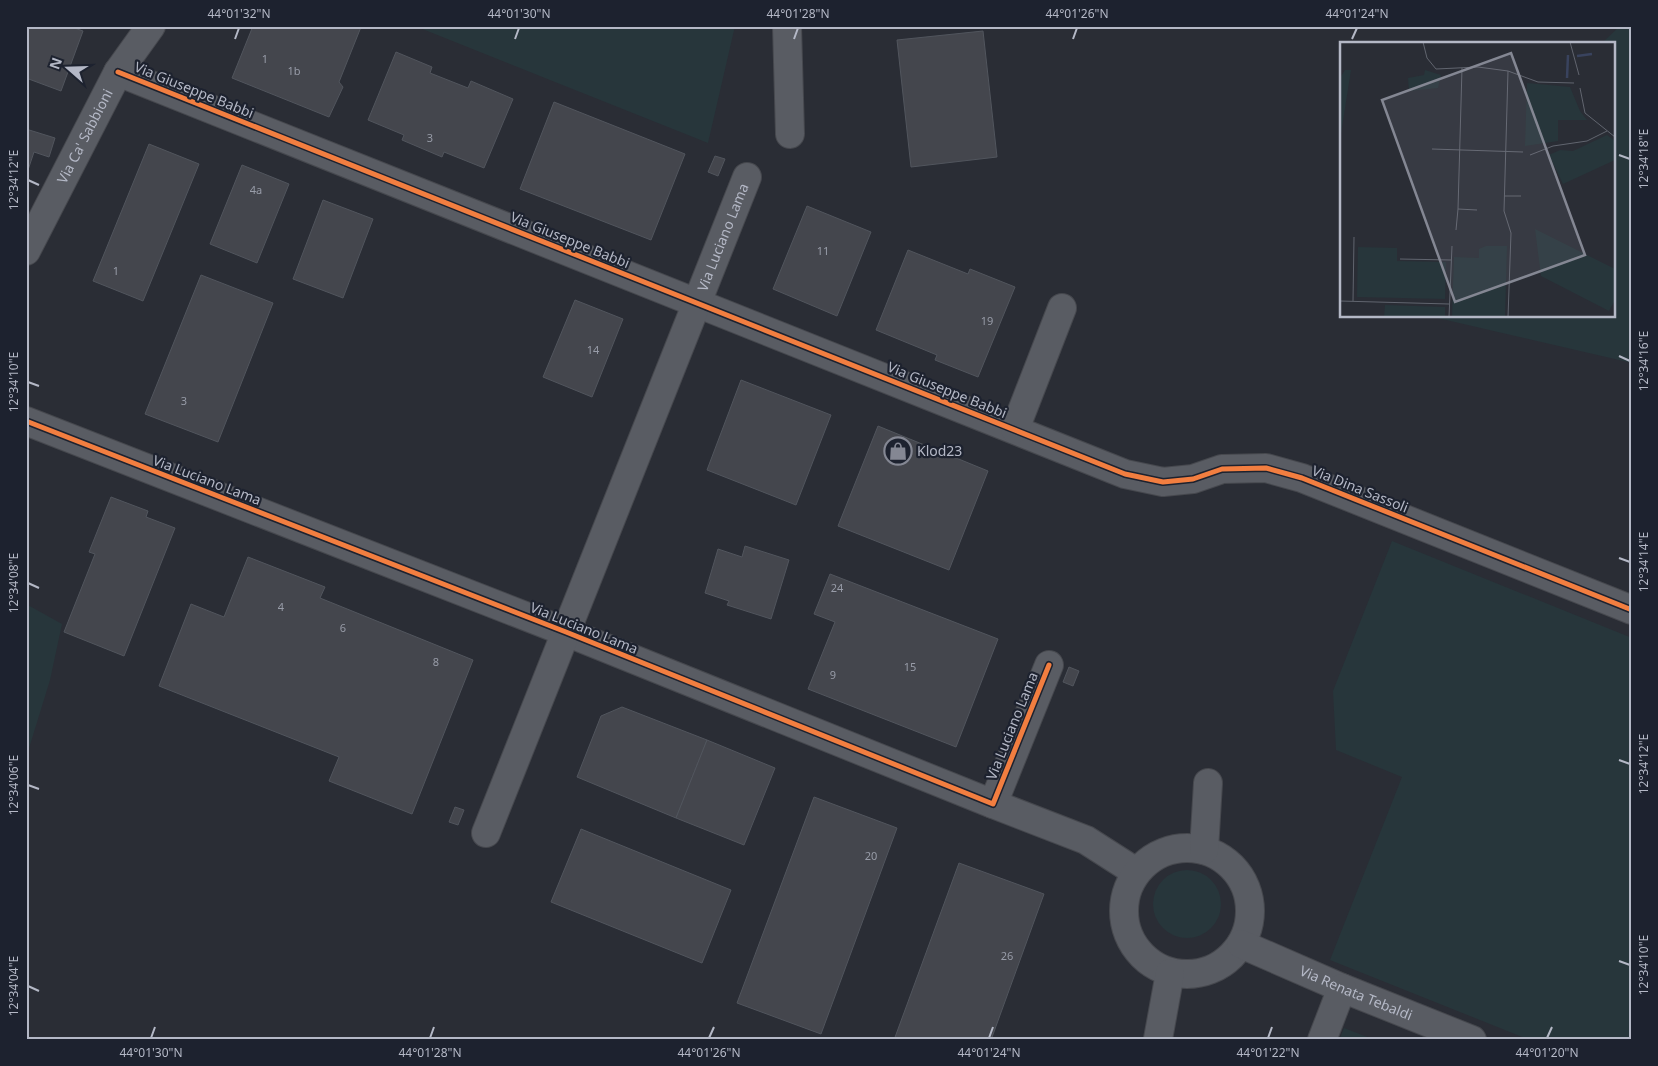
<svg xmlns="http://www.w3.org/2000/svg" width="1658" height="1066" viewBox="0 0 1658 1066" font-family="'Noto Sans',sans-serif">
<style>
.green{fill:#27363b}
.building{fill:#44464d;stroke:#51555d}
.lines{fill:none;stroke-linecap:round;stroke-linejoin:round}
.minor-casing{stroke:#46484e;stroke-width:30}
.minor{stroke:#595c63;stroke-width:28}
.cycleway-casing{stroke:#1d222f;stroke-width:8}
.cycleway{stroke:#f27e40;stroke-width:5}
.ticks{fill:none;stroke:#b4b8c6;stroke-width:2}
.labels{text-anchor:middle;stroke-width:4.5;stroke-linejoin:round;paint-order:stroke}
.number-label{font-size:11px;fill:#989ca8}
.street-label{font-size:14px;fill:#b4b8c6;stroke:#1d222f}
.poi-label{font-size:14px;fill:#b4b8c6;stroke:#1d222f;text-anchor:start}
.inset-river{fill:none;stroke:#39435e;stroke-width:2.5}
.inset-road{fill:none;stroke:#61656f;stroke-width:1}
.view{fill:#848793;fill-opacity:0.15;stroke:#848793;stroke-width:2.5}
.inset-edge{fill:none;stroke:#b4b8c6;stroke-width:2.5}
.neatline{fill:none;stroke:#b4b8c6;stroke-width:2}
.ticks-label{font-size:12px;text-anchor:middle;fill:#b4b8c6}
</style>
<rect width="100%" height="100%" fill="#2a2d35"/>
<g class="green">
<path d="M 415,26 L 735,26 L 708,143 Z"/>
<path d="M 1620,26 L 1632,26 L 1632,363 L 1429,316 L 1614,316 L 1614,44 L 1601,44 Z"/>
<path d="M 1392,541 L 1632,638 L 1632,1040 L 1530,1040 L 1330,960 L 1402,777 L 1336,750 L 1333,691 Z"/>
<path d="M 26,604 L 62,624 L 50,680 L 26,758 Z"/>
<circle cx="1187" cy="904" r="34"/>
<path d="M 1344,1028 L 1375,1040 L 1339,1040 Z"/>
</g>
<g class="building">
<path d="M 26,26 L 69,26 L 83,31 L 61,91 L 26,78 Z"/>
<path d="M 253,26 L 361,27 L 339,82 L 343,87 L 329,117 L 232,78 Z"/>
<path d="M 983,31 L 997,157 L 911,167 L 897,40 Z"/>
<path d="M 396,52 L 432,67 L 430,73 L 468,88 L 471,81 L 513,99 L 484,168 L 444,152 L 442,157 L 402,140 L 404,135 L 368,120 Z"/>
<path d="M 554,102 L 685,154 L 651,240 L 520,189 Z"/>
<path d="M 26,129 L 55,138 L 49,157 L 34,152 L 26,176 Z"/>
<path d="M 149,144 L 199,164 L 143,301 L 93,281 Z"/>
<path d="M 715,156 L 725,159 L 718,176 L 708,172 Z"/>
<path d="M 242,165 L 289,184 L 257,263 L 210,244 Z"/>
<path d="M 323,200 L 373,219 L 343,298 L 293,279 Z"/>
<path d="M 807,206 L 871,232 L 837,316 L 773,289 Z"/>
<path d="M 908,250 L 968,274 L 970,269 L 1015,287 L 978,377 L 935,360 L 937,355 L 876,330 Z"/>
<path d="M 201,275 L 273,303 L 218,442 L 145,414 Z"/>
<path d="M 575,300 L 623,319 L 592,397 L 543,377 Z"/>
<path d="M 741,380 L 831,415 L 796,505 L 707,470 Z"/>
<path d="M 878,426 L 988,471 L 949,570 L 838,526 Z"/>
<path d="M 111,497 L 148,511 L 146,517 L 175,528 L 124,656 L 64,632 L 95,554 L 89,552 Z"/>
<path d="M 745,546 L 789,560 L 771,619 L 727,605 L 729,601 L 705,593 L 718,549 L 742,557 Z"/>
<path d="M 248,557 L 325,587 L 320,598 L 473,660 L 412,814 L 329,781 L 339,757 L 159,686 L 191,604 L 224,617 Z"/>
<path d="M 830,574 L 998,639 L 956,747 L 808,689 L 835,622 L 814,614 Z"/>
<path d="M 1069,667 L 1079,671 L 1073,686 L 1063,682 Z"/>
<path d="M 622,707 L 707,740 L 676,818 L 577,777 L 601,716 Z"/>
<path d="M 707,740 L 775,768 L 744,845 L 676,818 Z"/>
<path d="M 814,797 L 897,828 L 821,1034 L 737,1003 Z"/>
<path d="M 455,807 L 464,810 L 458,825 L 449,822 Z"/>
<path d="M 581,829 L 731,890 L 702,963 L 551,902 Z"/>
<path d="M 959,863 L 1044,894 L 991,1040 L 894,1040 Z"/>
</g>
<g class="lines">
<g class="minor-casing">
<g id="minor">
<path d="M 787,26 L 790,134"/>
<path d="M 118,72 L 1125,474 L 1163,482 L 1193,479 L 1222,469 L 1266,468 L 1302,478 L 1632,610"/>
<path id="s1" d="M 26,251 L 118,72 L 151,26"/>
<path d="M 26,421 L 566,632 L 993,804 L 1049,665"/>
<path d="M 1015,429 L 1062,308"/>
<path d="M 993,804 L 1086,840 L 1136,872"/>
<path id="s2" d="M 486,833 L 747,177"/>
<circle cx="1187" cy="911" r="63"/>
<path d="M 1204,850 L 1208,783"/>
<path id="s3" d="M 1241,944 L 1342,988 L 1472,1040"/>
<path d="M 1158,1039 L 1170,973"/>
<path d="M 1322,1040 L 1342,988"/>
</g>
</g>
<use href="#minor" class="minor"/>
<g class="cycleway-casing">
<g id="cycleway">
<path d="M 118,72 L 1125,474 L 1163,482 L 1193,479 L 1222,469 L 1266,468 L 1302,478 L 1632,610"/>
<path d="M 26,421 L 566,632 L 993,804 L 1049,665"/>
</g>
</g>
<use href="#cycleway" class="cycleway"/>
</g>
<path class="ticks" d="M 235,39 L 239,28M 515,39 L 519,28M 794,39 L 798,28M 1073,39 L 1077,28M 1352,39 L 1357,28M 1619,155 L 1630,159M 28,180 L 39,185M 1619,356 L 1630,361M 28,382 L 39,386M 1619,558 L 1630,562M 28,583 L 39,588M 1619,760 L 1630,764M 28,785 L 39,789M 1619,961 L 1630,965M 28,986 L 39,991M 151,1038 L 155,1027M 430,1038 L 434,1027M 709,1038 L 714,1027M 989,1038 L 993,1027M 1268,1038 L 1272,1027M 1547,1038 L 1552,1027"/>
<defs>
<g id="shop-ring" transform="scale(1.4375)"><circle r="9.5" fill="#1d222f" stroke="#848793" stroke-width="1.5"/><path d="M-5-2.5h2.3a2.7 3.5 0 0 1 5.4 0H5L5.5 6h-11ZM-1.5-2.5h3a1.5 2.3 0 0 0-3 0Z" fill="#848793"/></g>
</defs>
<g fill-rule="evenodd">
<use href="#shop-ring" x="898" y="451"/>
</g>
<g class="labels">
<g class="number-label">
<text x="265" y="63">1</text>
<text x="294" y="75">1b</text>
<text x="430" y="142">3</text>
<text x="256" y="194">4a</text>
<text x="823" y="255">11</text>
<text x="116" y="275">1</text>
<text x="987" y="325">19</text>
<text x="593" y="354">14</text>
<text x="184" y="405">3</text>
<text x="837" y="592">24</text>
<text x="281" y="611">4</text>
<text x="343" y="632">6</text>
<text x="436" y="666">8</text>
<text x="910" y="671">15</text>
<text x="833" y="679">9</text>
<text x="871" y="860">20</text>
<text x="1007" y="960">26</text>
</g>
<g class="street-label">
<text transform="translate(194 90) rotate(22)" y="5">Via Giuseppe Babbi</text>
<text dy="5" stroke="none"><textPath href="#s1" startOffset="129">Via Ca' Sabbioni</textPath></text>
<text dy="5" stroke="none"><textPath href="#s2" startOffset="641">Via Luciano Lama</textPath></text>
<text transform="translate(570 240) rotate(22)" y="5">Via Giuseppe Babbi</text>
<text transform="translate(947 390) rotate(22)" y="5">Via Giuseppe Babbi</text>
<text transform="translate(207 480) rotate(21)" y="5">Via Luciano Lama</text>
<text transform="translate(1360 489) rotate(22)" y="5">Via Dina Sassoli</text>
<text transform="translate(584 628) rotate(22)" y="5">Via Luciano Lama</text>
<text transform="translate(1012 726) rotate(-68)" y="5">Via Luciano Lama</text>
<text dy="5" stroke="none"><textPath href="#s3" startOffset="125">Via Renata Tebaldi</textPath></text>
</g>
<g class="poi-label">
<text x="917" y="456">Klod23</text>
</g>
</g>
<g transform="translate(1340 42)">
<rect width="275" height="275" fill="#2a2d35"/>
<path d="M 5,28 L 11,28 L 0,98 L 0,36 ZM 85,28 L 101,33 L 98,46 L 69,49 L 68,36 L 84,33 ZM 187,41 L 230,45 L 240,69 L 247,78 L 218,78 L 218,99 L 185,104 ZM 267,93 L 275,99 L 275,118 L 223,142 L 209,113 L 220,108 L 233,109 ZM 195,187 L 275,227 L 275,258 L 269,269 L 201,234 ZM 146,204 L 167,204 L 165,275 L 112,275 L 114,215 L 139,216 L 139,207 ZM 18,205 L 57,206 L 57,219 L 106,220 L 105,257 L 17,255 ZM 45,263 L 105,265 L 105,275 L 44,275 Z" fill="#27363b"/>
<path class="inset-river" d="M 237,14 L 252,12M 227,36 L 228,13"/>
<path class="inset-road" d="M 83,0 L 87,16 L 96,27 L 138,25 L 168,29 L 198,40 L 234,41M 230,0 L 239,33M 122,26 L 118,167 L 137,168M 168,29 L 164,169 L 171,191 L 168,275M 240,46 L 245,71 L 275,95M 92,107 L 183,110M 190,113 L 213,104 L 247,99 L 267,89M 164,154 L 181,154M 116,188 L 118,167M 60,217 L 111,218M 0,259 L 109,262M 13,259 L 14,195M 109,275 L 112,204"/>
<path class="view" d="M 171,11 L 245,213 L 115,260 L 42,58 Z"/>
<rect width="275" height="275" class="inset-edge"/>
</g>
<rect width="1658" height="1066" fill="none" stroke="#1d222f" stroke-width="55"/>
<g transform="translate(68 68) rotate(290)" stroke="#1d222f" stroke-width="4" paint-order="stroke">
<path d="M0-4L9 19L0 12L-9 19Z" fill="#b4b8c6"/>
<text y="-8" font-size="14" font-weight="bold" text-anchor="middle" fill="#b4b8c6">N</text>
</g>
<rect x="28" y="28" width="1602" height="1010" class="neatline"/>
<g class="ticks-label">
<text x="239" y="18">44°01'32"N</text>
<text x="519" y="18">44°01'30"N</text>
<text x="798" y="18">44°01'28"N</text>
<text x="1077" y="18">44°01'26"N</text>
<text x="1357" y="18">44°01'24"N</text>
<text transform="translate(1644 159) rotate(-90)" y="4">12°34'18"E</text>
<text transform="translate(14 180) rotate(-90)" y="4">12°34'12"E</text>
<text transform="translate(1644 361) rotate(-90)" y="4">12°34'16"E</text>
<text transform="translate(14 382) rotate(-90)" y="4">12°34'10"E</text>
<text transform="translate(1644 562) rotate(-90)" y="4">12°34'14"E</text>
<text transform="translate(14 583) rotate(-90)" y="4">12°34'08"E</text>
<text transform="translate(1644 764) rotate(-90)" y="4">12°34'12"E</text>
<text transform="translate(14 785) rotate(-90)" y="4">12°34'06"E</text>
<text transform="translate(1644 965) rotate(-90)" y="4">12°34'10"E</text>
<text transform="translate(14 986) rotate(-90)" y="4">12°34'04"E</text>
<text x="151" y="1057">44°01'30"N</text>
<text x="430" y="1057">44°01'28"N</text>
<text x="709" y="1057">44°01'26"N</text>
<text x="989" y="1057">44°01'24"N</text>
<text x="1268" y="1057">44°01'22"N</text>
<text x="1547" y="1057">44°01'20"N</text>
</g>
</svg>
